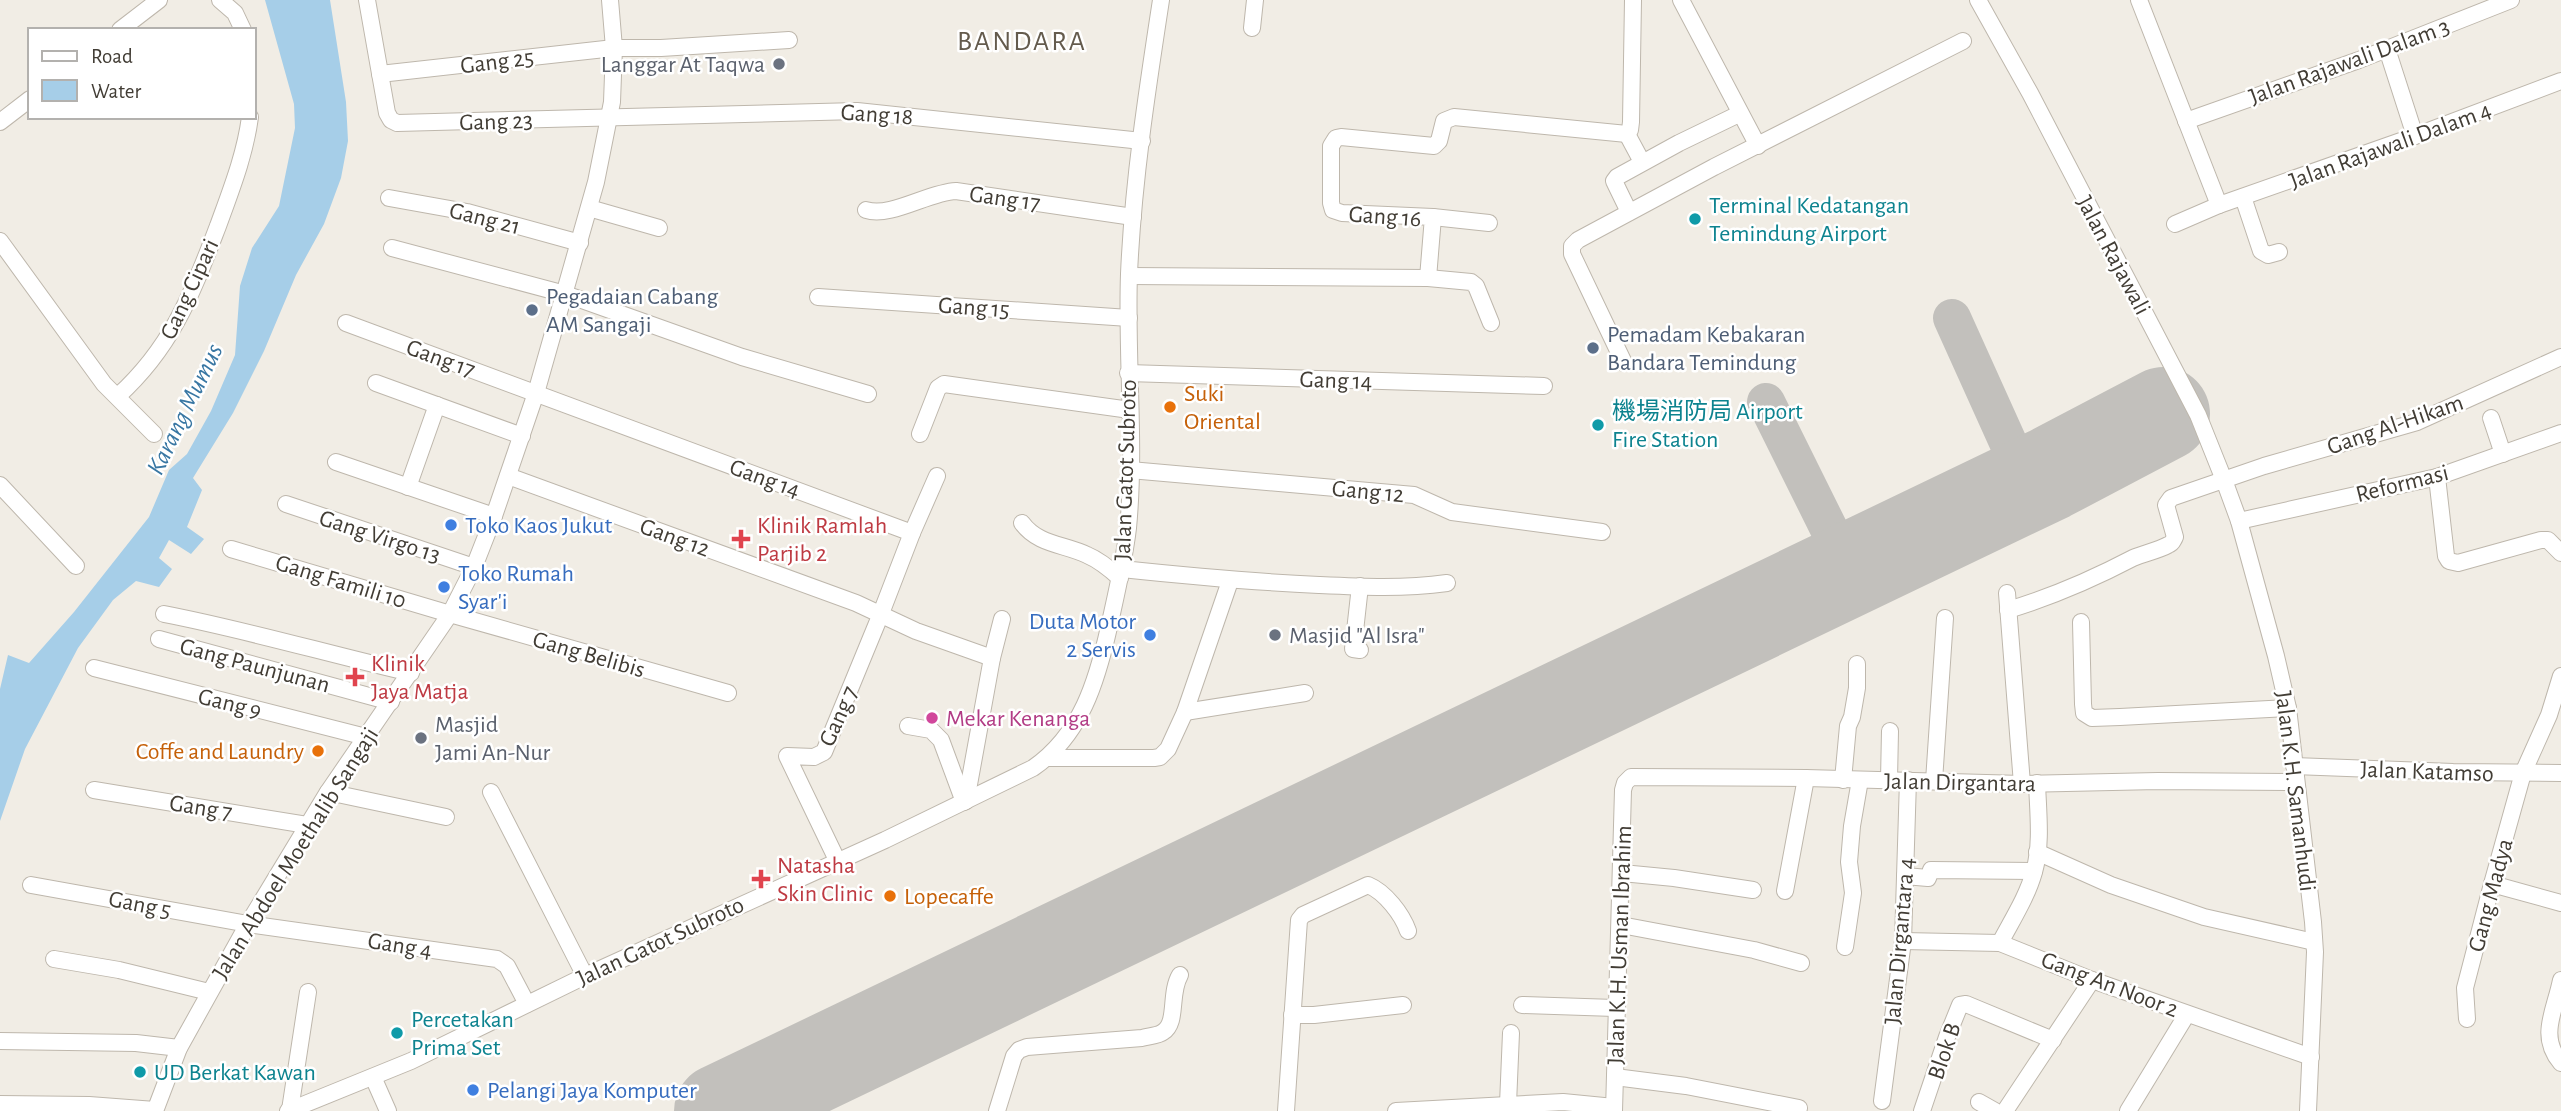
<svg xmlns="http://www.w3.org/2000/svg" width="2561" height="1111" viewBox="0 0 2561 1111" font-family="'Alegreya Sans','Noto Sans SC',sans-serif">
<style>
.water{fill:#a6cee8}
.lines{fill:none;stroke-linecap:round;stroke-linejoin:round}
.taxiway{stroke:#c2c0bc;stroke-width:38}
.runway{stroke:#c2c0bc;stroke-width:94}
.minor-casing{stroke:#beb7ac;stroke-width:18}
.minor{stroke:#fff;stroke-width:16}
.worship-dot{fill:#6b7280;stroke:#fff;stroke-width:2.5}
.culture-dot{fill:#0f9aa8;stroke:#fff;stroke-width:2.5}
.service-dot{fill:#5c6f8a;stroke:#fff;stroke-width:2.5}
.food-dot{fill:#e8710a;stroke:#fff;stroke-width:2.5}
.shop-dot{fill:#3f7fe0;stroke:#fff;stroke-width:2.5}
.health-dot{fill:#e0444e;stroke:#fff;stroke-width:2.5}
.hotel-dot{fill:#d1479c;stroke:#fff;stroke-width:2.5}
.labels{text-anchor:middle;stroke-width:5;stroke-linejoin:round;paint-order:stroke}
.street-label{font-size:24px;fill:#423d35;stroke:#fff}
.worship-label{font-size:24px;fill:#5b616d;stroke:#fff;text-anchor:start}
.culture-label{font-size:24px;fill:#0d838f;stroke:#fff;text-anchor:start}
.service-label{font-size:24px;fill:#4e5e75;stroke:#fff;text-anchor:start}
.food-label{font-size:24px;fill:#c56008;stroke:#fff;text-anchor:start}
.shop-label{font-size:24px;fill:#366cbe;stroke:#fff;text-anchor:start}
.health-label{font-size:24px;fill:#be3a42;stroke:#fff;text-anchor:start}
.hotel-label{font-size:24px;fill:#b23c85;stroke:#fff;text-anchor:start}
.water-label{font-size:26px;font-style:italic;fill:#3977a3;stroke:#fff}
.quarter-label{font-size:28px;letter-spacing:2px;fill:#645b4d;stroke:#fff}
</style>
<rect width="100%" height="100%" fill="#f1ede5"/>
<path class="water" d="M 265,0 L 330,0 L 346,102 L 348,141 L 341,178 L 324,224 L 296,275 L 264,351 L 233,413 L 193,478 L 202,490 L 187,527 L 204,539 L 191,554 L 169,540 L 159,558 L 172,569 L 159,587 L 136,581 L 113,600 L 78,648 L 25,749 L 0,821 L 0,689 L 8,655 L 29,663 L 74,612 L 149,517 L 169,470 L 187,454 L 211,411 L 235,355 L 240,286 L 252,248 L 279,206 L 295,128 L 294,104 Z"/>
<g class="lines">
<g class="taxiway">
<path d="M 1952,318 L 2016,460 L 2013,484 L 2007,493"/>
<path d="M 1766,402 L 1835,541 L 1852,551 L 1887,551"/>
<path d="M 1822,582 L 1838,553 L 1835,541"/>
</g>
<path class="runway" d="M 721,1111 L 2049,474 L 2163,414"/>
<g class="minor-casing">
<g id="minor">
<path d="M 220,0 L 235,13 L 243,30"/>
<path d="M 367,0 L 387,113 L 391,120 L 397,123 L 857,111 L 1142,141"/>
<path d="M 1681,0 L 1758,146"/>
<path d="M 1978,0 L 2030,93 L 2198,415 L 2224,480 L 2239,521 L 2276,656 L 2288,708 L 2313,922 L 2315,952 L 2308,1111"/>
<path d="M 2139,0 L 2219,205"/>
<path d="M 1252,28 L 1255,0"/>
<path d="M 120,30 L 159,0"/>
<path d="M 2387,49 L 2415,136"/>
<path d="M 380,74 L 614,48 L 661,48 L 789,40"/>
<path d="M 2186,121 L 2359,60 L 2511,0"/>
<path d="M 0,122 L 30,99"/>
<path d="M 1627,134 L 1630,130 L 1631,122 L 1633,0"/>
<path d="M 1627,134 L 1642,162"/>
<path d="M 2243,197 L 2261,251 L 2268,255 L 2279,252"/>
<path d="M 389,198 L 467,212 L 580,243"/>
<path d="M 589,208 L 659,228"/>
<path d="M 866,210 C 891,218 929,192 956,191 L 1133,217"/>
<path d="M 1629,212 L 1614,181 L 1617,177 L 1679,143 L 1739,114"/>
<path d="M 1433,217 L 1489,223"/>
<path d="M 2175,224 L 2219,205 L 2415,136 L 2561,81"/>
<path d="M 0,241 L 104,384 L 154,434"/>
<path d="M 392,248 L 565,294 L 742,357 L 868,394"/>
<path d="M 1129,276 L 1428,278 L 1471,282 L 1476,286 L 1491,323"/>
<path d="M 1428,278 L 1433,217 L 1342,213 L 1333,210 L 1331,203 L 1331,146 L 1336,138 L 1341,137 L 1434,146 L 1439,141 L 1444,121 L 1454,117 L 1627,134"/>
<path d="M 818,297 L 1129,318"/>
<path d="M 346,323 L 912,533 L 880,616 L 824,752 L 814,757 L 787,756 L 837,860"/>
<path d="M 1624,363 L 1572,254 L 1572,246 L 1578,240 L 1714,167 L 1963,41"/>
<path d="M 1128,373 L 1544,386"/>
<path d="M 376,383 L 522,436"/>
<path d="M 118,396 C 173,346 192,293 218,226 C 231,190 245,155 250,117"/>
<path d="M 2491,418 L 2503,454"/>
<path d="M 920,434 L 938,388 L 944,384 L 1130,410"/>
<path d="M 336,462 L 494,516"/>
<path d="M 1130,470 L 1414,495 L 1452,512 L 1602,532"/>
<path d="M 508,476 L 856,603 L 916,631 L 992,658"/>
<path d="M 2437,477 L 2446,556 L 2449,561 L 2458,563 L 2541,540 L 2548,540 L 2561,553"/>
<path d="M 0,485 L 76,566"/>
<path d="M 408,487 L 437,405"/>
<path d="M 286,504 L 474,567"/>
<path d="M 2239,521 L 2437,477 L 2561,433"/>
<path d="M 1022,523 C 1038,545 1064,544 1087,555 C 1099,560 1110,569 1120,578"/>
<path d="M 912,533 L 937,476"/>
<path d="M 231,549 L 450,614 L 728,693"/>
<path d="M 1122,569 C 1188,576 1253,582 1319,585 C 1362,587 1404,589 1447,583"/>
<path d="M 1360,586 L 1353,649 L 1360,650"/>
<path d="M 2007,593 L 2022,784"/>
<path d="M 2008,610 C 2051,597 2093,579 2133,558 C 2144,553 2157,551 2168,545 C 2173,543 2172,542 2175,537 L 2166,505 L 2171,498 L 2264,466 L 2417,422 L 2561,357"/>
<path d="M 164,614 C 247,630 328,654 411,673"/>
<path d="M 2081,622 L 2083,704 L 2084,713 L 2092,718 L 2120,717 L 2288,708"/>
<path d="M 159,639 L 391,702"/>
<path d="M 94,668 L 366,737"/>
<path d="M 1185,712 L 1305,693"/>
<path d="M 908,726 L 931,730 L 941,740 L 964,802"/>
<path d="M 1048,758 L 1154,758 L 1160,757 L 1168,749 L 1185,712 L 1230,581"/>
<path d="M 2294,766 L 2453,772 L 2561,773"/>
<path d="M 1843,780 L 1848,726 L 1852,717 L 1857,688 L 1857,664"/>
<path d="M 1889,780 L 1890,731"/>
<path d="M 1934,781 L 1945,618"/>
<path d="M 94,790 L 307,825"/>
<path d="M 328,792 L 446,817"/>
<path d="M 491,792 L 585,976"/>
<path d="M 966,801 L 992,658 L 1002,619"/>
<path d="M 2037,852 L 2111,885 L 2204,917 L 2314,942"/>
<path d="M 1622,873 L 1674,878 L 1753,890"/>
<path d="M 1905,876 L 1928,878 L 1931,870 L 2034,871"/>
<path d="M 2492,884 L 2561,903"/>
<path d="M 31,885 L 248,924 L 497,959 L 507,966 L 527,1004"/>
<path d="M 1785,891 L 1806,778"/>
<path d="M 1621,925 L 1754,950 L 1801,963"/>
<path d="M 1903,941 L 2000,943 L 2092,980 L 2311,1057"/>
<path d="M 2000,943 C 2012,920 2027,897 2034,872 C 2042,844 2038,812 2037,783"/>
<path d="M 1845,947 L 1853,893 L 1849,862 L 1852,826 L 1860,780"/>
<path d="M 54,959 L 119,970 L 209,992"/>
<path d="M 2561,980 C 2555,1011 2538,1036 2561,1063"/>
<path d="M 1522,1005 L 1615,1008"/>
<path d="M 1292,1015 L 1314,1015 L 1403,1005"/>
<path d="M 2467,1019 L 2465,988 L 2492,884 L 2523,773 L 2549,715 L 2561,676"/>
<path d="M 0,1041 L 136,1043 L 179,1048"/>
<path d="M 373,1077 L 388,1111"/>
<path d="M 1615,1077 L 1686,1086 L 1799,1108"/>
<path d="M 1882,1101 L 1903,941 L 1908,780"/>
<path d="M 1979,1102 L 1995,1111"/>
<path d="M 0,1104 L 89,1105 L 155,1110"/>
<path d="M 1508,1104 L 1511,1033"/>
<path d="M 290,1110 L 308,992"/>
<path d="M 155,1111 L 179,1048 L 248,924 L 328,792 L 450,614 L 474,567 L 494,516 L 536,393 L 596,182 L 612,102 L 614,48 L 610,0"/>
<path d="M 288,1111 L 411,1061 L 585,976 L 885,840 L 1033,768 C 1081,735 1097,681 1109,627 C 1116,595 1124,562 1128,528 C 1136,444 1126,358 1129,274 C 1133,182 1147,91 1161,0"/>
<path d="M 997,1111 L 1014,1056 L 1019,1050 L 1027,1047 L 1142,1038 C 1148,1036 1158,1036 1163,1032 C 1178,1023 1169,993 1180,975"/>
<path d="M 1286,1111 L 1299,920 L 1303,915 L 1368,885 C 1385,892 1402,914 1408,931"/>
<path d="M 1396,1111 L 1563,1102 L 1614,1107"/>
<path d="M 1614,1111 L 1623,790 L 1625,783 L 1631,777 L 1806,778 L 2022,784 L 2158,781 L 2296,782"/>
<path d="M 1922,1111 L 1947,1037 L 1960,1005 L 1966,1004 L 2053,1040"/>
<path d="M 2005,1111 L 2092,980"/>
<path d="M 2128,1111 L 2187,1014"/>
</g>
</g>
<use href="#minor" class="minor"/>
</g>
<g class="worship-dot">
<circle cx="779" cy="64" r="7"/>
<circle cx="1275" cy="635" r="7"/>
<circle cx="421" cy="738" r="7"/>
</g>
<g class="culture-dot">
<circle cx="1695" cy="219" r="7"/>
<circle cx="1598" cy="425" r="7"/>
<circle cx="397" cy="1033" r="7"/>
<circle cx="140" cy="1072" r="7"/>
</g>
<g class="service-dot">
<circle cx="532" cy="310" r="7"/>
<circle cx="1593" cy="348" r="7"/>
</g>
<g class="food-dot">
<circle cx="1170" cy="407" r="7"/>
<circle cx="318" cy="751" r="7"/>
<circle cx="890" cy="896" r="7"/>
</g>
<g class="shop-dot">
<circle cx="451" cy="525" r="7"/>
<circle cx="444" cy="587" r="7"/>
<circle cx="1150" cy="635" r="7"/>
<circle cx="473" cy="1090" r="7"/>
</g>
<g class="health-dot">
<path d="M737.5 528.5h7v7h7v7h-7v7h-7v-7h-7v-7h7z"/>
<path d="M351.5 666.5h7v7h7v7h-7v7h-7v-7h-7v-7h7z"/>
<path d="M757.5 868.5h7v7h7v7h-7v7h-7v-7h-7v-7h7z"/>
</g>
<circle class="hotel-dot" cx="932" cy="718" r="7"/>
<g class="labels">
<g class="street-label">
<text transform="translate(497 61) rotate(-7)" y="8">Gang 25</text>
<text transform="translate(2349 61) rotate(-20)" y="8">Jalan Rajawali Dalam 3</text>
<text transform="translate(877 114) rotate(4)" y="8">Gang 18</text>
<text transform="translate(496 121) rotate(-2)" y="8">Gang 23</text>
<text transform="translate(2390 145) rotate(-20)" y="8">Jalan Rajawali Dalam 4</text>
<text transform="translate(1005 198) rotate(8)" y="8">Gang 17</text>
<text transform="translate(1385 216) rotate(4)" y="8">Gang 16</text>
<text transform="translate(485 218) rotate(14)" y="8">Gang 21</text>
<text transform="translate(2114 255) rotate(62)" y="8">Jalan Rajawali</text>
<text transform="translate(189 289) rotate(-65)" y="8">Gang Cipari</text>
<text transform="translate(974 307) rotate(4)" y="8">Gang 15</text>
<text transform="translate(441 358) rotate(20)" y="8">Gang 17</text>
<text transform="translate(1336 380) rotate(2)" y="8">Gang 14</text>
<text transform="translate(2395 424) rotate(-19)" y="8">Gang Al-Hikam</text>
<text transform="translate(1125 470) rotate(-88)" y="8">Jalan Gatot Subroto</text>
<text transform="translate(765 478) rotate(20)" y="8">Gang 14</text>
<text transform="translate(2402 483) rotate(-14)" y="8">Reformasi</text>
<text transform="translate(1368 491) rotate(5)" y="8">Gang 12</text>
<text transform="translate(380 536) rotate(18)" y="8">Gang Virgo 13</text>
<text transform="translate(675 537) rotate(20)" y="8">Gang 12</text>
<text transform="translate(341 581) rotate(17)" y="8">Gang Famili 10</text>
<text transform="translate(589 654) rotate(16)" y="8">Gang Belibis</text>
<text transform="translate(255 665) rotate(15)" y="8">Gang Paunjunan</text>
<text transform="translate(230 703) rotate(14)" y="8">Gang 9</text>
<text transform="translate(838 716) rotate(-66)" y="8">Gang 7</text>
<text transform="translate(2427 771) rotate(2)" y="8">Jalan Katamso</text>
<text transform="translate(1960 782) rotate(1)" y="8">Jalan Dirgantara</text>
<text transform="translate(2296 791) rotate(83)" y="8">Jalan K.H. Samanhudi</text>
<text transform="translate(201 807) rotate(9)" y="8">Gang 7</text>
<text transform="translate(295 853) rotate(-58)" y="8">Jalan Abdoel Moethalib Sangaji</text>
<text transform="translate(2490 895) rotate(-75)" y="8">Gang Madya</text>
<text transform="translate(140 904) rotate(11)" y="8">Gang 5</text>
<text transform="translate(660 941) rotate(-25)" y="8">Jalan Gatot Subroto</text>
<text transform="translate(1899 941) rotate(-85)" y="8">Jalan Dirgantara 4</text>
<text transform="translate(400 945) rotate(9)" y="8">Gang 4</text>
<text transform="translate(1619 945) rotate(-88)" y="8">Jalan K.H. Usman Ibrahim</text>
<text transform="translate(2110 984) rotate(21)" y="8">Gang An Noor 2</text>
<text transform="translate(1944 1051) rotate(-71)" y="8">Blok B</text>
</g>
<g class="worship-label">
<text x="765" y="72" text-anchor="end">Langgar At Taqwa</text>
<text x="1289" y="643">Masjid "Al Isra"</text>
<text x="435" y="732">Masjid<tspan x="435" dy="28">Jami An-Nur</tspan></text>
</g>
<g class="culture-label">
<text x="1709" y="213">Terminal Kedatangan<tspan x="1709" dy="28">Temindung Airport</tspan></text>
<text x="1612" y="419">機場消防局 Airport<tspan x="1612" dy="28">Fire Station</tspan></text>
<text x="411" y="1027">Percetakan<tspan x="411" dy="28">Prima Set</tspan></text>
<text x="154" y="1080">UD Berkat Kawan</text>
</g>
<g class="service-label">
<text x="546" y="304">Pegadaian Cabang<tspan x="546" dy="28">AM Sangaji</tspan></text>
<text x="1607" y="342">Pemadam Kebakaran<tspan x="1607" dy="28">Bandara Temindung</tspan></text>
</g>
<g class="food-label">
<text x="1184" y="401">Suki<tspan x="1184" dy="28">Oriental</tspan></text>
<text x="304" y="759" text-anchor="end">Coffe and Laundry</text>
<text x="904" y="904">Lopecaffe</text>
</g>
<g class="shop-label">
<text x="465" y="533">Toko Kaos Jukut</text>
<text x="458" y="581">Toko Rumah<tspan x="458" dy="28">Syar'i</tspan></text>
<text x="1136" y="629" text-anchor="end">Duta Motor<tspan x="1136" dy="28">2 Servis</tspan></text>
<text x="487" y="1098">Pelangi Jaya Komputer</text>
</g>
<g class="health-label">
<text x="757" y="533">Klinik Ramlah<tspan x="757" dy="28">Parjib 2</tspan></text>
<text x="371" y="671">Klinik<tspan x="371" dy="28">Jaya Matja</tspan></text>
<text x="777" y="873">Natasha<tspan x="777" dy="28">Skin Clinic</tspan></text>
</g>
<g class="hotel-label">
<text x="946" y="726">Mekar Kenanga</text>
</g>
<g class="water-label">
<text transform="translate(184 409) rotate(-64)" y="9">Karang Mumus</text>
</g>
<g class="quarter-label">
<text x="1022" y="50">BANDARA</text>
</g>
</g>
<rect x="28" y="28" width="228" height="91" fill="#ffffff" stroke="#b3b1ae" stroke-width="2"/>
<rect x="42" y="51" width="35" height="10" fill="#ffffff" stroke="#b3b1ae" stroke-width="2"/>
<text x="91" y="63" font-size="21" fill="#423d35">Road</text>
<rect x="42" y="80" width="35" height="21" fill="#a6cee8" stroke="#b3b1ae" stroke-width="2"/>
<text x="91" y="98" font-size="21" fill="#423d35">Water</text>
</svg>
